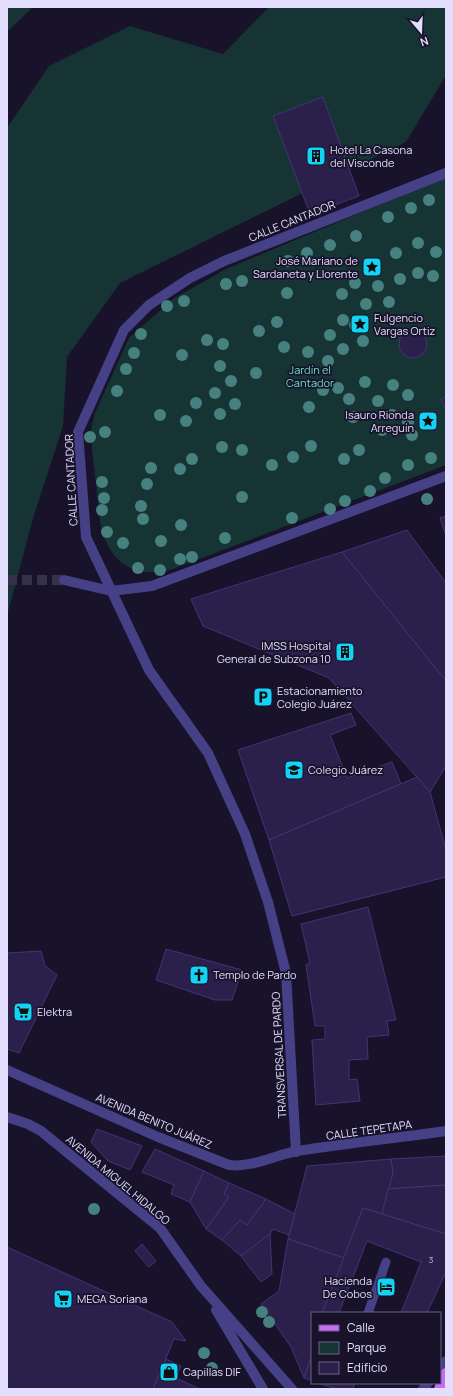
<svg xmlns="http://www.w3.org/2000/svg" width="453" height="1396" viewBox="0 0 453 1396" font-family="Manrope,sans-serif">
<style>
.green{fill:#163434}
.building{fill:#2a204b;stroke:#433375}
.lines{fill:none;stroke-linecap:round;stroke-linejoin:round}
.minor-tunnel{stroke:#36314a;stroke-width:10;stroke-dasharray:10 5;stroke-linecap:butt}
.service{stroke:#464087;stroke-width:9}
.minor{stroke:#464087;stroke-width:10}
.primary{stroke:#c96bf7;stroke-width:10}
.tree{fill:#46817f}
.labels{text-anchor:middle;stroke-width:3.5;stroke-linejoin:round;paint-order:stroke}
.number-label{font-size:9px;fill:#b5aed0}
.poi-label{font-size:11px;fill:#e3defd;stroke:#18132a;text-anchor:start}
.street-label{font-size:11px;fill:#e3defd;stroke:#18132a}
.park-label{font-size:11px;fill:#6cdbc5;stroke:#18132a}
</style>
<rect width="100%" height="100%" fill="#18132a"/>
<g class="green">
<path d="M 7,7 L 33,7 L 7,32 Z"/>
<path d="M 269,7 L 446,7 L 446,75 L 406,142 L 120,283 L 67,357 L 63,426 L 33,518 L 7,616 L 7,128 L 49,66 L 130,26 L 223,54 Z"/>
<path d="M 446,178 L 446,465 L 173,569 C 136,579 112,565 101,529 L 92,449 L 91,430 L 95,413 L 129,338 L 173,299 L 226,269 L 429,184 Z"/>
</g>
<g class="building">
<path d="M 323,97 L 359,196 L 310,214 L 273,116 Z"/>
<circle cx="413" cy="344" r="14"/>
<circle cx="413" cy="344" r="14"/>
<path d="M 446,397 L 446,406 L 444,407 L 441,399 Z"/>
<path d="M 446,516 L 446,536 L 440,518 Z"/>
<path d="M 407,530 L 446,583 L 446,681 L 342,552 Z"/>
<path d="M 342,552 L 446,681 L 446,766 L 430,792 L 329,678 L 203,626 L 191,599 Z"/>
<path d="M 351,713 L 356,725 L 330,735 L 347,778 L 392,762 L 401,784 L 269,840 L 238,750 Z"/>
<path d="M 417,777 L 430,792 L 446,850 L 446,877 L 292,916 L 269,840 Z"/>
<path d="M 368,907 L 396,1020 L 387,1021 L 389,1035 L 367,1037 L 368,1059 L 349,1060 L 349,1080 L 357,1079 L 360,1101 L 316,1105 L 312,1040 L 325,1039 L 325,1026 L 315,1026 L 306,965 L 310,963 L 301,924 Z"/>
<path d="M 166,949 L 242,970 L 232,1000 L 215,1000 L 156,980 Z"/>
<path d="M 41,951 L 45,966 L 57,975 L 19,1053 L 7,1049 L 7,953 Z"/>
<path d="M 97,1129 L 142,1146 L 130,1170 L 108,1161 L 91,1142 Z"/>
<path d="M 155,1149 L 204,1171 L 190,1202 L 171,1194 L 174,1185 L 142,1172 Z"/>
<path d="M 446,1156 L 446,1185 L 388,1189 L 393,1173 L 391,1159 Z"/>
<path d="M 391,1159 L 393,1173 L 382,1214 L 363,1208 L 344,1258 L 288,1239 L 307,1166 Z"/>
<path d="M 204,1171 L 229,1183 L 224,1194 L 229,1197 L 206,1229 L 190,1202 Z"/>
<path d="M 229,1183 L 266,1199 L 247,1225 L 240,1220 L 222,1240 L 206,1229 L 229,1197 L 224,1194 Z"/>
<path d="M 446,1185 L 446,1234 L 382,1214 L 388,1189 Z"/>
<path d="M 266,1199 L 295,1214 L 289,1235 L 273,1229 L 270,1234 L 241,1256 L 222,1240 L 240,1220 L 247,1225 Z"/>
<path d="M 363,1208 L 446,1234 L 446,1272 L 427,1313 L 401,1313 L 421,1262 L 367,1241 L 339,1313 L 322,1313 Z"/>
<path d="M 270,1234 L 272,1274 L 261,1282 L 241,1256 Z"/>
<path d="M 288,1239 L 344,1258 L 322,1313 L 312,1313 L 312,1355 L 304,1378 L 291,1347 L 261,1304 L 279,1291 Z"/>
<path d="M 142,1244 L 156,1261 L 149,1267 L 135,1251 Z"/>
<path d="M 7,1247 L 172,1322 L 186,1341 L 174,1339 L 153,1389 L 7,1389 Z"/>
<path d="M 312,1355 L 312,1381 L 304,1378 Z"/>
<path d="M 166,1359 L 181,1366 L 176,1378 L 200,1389 L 153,1389 Z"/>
<path d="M 318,1383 L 355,1383 L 353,1389 L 337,1389 Z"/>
</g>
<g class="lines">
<path class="minor-tunnel" d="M 7,580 L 64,580"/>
<path class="service" d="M 368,1313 L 386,1262"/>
<g class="minor">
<path d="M 64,580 L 111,591 L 152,586 L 446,476"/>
<path d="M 7,1070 L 158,1137 L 229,1165 C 252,1168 275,1155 297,1151 C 346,1143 397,1138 446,1131"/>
<path d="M 7,1117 L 28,1124 L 41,1131 L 160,1228 L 201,1286 L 292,1389"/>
<path d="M 296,1152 L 286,973 L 268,902 L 245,834 L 208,753 L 149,670 L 86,537 L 78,432 L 124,330 L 149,305 L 190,278 L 224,261 L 446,173"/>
<path d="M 216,1310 L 263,1389"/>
<path d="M 440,1369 L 446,1361"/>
<path d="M 423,1389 L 428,1383"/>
</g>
<path class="primary" d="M 439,1389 L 446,1373"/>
</g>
<g class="tree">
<circle cx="429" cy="200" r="6"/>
<circle cx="411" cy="208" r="6"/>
<circle cx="388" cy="217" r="6"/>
<circle cx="356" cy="236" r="6"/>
<circle cx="418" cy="243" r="6"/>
<circle cx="330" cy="245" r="6"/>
<circle cx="436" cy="252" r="6"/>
<circle cx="307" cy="253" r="6"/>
<circle cx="396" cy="253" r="6"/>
<circle cx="288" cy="261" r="6"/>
<circle cx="370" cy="264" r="6"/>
<circle cx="418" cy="273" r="6"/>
<circle cx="433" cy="276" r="6"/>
<circle cx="400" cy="279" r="6"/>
<circle cx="242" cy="281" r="6"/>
<circle cx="355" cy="283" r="6"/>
<circle cx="226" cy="284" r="6"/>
<circle cx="378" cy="286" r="6"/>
<circle cx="287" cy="293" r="6"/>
<circle cx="342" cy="294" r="6"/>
<circle cx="184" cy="301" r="6"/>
<circle cx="389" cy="302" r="6"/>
<circle cx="366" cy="304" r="6"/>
<circle cx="167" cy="306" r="6"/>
<circle cx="343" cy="320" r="6"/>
<circle cx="277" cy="322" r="6"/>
<circle cx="355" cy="325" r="6"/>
<circle cx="259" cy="331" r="6"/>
<circle cx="141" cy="334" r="6"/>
<circle cx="330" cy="335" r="6"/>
<circle cx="207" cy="340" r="6"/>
<circle cx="363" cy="341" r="6"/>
<circle cx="223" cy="344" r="6"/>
<circle cx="284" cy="347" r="6"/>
<circle cx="343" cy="349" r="6"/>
<circle cx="308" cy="352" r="6"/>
<circle cx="134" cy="353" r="6"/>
<circle cx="182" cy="355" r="6"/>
<circle cx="328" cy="361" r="6"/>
<circle cx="220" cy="366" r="6"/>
<circle cx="126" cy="369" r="6"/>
<circle cx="256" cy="373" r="6"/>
<circle cx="231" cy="381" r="6"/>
<circle cx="365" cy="382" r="6"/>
<circle cx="393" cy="385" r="6"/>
<circle cx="338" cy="388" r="6"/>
<circle cx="323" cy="390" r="6"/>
<circle cx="117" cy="391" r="6"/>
<circle cx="215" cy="393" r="6"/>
<circle cx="408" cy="395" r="6"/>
<circle cx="349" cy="399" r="6"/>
<circle cx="378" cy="401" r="6"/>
<circle cx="196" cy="403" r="6"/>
<circle cx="235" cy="404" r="6"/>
<circle cx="309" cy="407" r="6"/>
<circle cx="220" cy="414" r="6"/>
<circle cx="160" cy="415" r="6"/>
<circle cx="392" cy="415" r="6"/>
<circle cx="353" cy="417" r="6"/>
<circle cx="186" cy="421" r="6"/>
<circle cx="408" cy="422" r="6"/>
<circle cx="382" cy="430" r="6"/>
<circle cx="105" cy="432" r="6"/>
<circle cx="412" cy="435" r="6"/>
<circle cx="90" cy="437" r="6"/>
<circle cx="311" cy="446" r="6"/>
<circle cx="222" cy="447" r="6"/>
<circle cx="242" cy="450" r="6"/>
<circle cx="359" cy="450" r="6"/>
<circle cx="293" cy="457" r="6"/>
<circle cx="431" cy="458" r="6"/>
<circle cx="192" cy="459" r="6"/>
<circle cx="344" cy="459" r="6"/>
<circle cx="272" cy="465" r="6"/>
<circle cx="408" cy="465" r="6"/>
<circle cx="151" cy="468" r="6"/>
<circle cx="180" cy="469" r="6"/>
<circle cx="385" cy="478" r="6"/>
<circle cx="102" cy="482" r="6"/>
<circle cx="147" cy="484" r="6"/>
<circle cx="370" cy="491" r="6"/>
<circle cx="242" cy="497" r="6"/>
<circle cx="104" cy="498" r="6"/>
<circle cx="427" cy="499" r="6"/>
<circle cx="345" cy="501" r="6"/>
<circle cx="141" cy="506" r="6"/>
<circle cx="330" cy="509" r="6"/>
<circle cx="102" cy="510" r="6"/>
<circle cx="292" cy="518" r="6"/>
<circle cx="143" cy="519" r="6"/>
<circle cx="181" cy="525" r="6"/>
<circle cx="107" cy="532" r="6"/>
<circle cx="225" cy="538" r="6"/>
<circle cx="161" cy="541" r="6"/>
<circle cx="123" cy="543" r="6"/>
<circle cx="192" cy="557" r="6"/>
<circle cx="180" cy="559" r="6"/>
<circle cx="138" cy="568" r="6"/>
<circle cx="160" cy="570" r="6"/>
<circle cx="94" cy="1209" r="6"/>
<circle cx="262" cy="1312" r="6"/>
<circle cx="269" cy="1322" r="6"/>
<circle cx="204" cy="1353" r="6"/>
<circle cx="212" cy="1368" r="6"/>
</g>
<defs>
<g id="building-square" transform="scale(1)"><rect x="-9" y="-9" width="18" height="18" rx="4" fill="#14d2f3" stroke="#18132a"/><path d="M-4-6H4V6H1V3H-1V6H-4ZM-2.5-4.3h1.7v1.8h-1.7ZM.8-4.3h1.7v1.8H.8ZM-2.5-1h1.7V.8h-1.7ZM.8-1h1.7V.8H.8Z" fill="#111"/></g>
<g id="sight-square" transform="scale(1)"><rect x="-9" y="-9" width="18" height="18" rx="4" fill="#14d2f3" stroke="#18132a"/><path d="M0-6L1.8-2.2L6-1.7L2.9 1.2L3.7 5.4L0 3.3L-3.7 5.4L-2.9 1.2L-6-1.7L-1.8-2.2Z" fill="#111"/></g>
<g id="parking-square" transform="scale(1)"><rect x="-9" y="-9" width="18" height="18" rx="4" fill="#14d2f3" stroke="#18132a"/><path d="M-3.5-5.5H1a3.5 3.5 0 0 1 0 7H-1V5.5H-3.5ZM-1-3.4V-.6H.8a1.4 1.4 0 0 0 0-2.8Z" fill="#111"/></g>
<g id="school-square" transform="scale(1)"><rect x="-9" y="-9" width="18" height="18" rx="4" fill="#14d2f3" stroke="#18132a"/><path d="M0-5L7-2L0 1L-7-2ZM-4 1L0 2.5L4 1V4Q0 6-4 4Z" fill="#111"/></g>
<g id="church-square" transform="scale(1)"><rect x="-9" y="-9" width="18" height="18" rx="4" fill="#14d2f3" stroke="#18132a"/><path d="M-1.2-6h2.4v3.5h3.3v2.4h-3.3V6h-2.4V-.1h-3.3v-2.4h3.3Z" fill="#111"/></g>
<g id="supermarket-square" transform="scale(1)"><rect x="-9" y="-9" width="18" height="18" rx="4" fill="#14d2f3" stroke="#18132a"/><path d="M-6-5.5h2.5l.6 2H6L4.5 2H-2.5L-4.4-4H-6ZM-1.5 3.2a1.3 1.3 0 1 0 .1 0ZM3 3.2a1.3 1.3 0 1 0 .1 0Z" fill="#111"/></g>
<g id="hotel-square" transform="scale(1)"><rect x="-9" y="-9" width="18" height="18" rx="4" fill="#14d2f3" stroke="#18132a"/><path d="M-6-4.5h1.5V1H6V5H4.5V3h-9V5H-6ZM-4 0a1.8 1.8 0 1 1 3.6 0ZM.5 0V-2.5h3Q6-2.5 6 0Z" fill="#111"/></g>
<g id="shop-square" transform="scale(1)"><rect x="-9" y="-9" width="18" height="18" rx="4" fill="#14d2f3" stroke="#18132a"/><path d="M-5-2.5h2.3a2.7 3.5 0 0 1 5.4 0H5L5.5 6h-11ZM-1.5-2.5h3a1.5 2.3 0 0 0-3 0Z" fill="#111"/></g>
</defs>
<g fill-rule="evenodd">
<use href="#building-square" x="316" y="156"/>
<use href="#sight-square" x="372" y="267"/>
<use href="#sight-square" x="360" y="324"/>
<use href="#sight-square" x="428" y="421"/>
<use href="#building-square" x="345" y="652"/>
<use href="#parking-square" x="263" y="697"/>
<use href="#school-square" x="294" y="770"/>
<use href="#church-square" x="199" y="975"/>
<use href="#supermarket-square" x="23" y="1012"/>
<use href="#hotel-square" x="386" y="1287"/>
<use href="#supermarket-square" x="63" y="1299"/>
<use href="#shop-square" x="169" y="1372"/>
</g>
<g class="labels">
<g class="number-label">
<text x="431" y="1263">3</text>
</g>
<g class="poi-label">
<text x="330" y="154">Hotel La Casona<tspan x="330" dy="13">del Visconde</tspan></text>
<text x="358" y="265" text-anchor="end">José Mariano de<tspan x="358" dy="13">Sardaneta y Llorente</tspan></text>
<text x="374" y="322">Fulgencio<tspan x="374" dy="13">Vargas Ortiz</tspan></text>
<text x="414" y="419" text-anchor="end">Isauro Rionda<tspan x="414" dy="13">Arreguín</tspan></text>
<text x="331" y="650" text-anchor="end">IMSS Hospital<tspan x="331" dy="13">General de Subzona 10</tspan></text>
<text x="277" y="695">Estacionamiento<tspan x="277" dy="13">Colegio Juárez</tspan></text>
<text x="308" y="774">Colegio Juárez</text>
<text x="213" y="979">Templo de Pardo</text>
<text x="37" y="1016">Elektra</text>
<text x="372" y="1285" text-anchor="end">Hacienda<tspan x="372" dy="13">De Cobos</tspan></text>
<text x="77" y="1303">MEGA Soriana</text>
<text x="183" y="1376">Capillas DIF</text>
</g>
<g class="street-label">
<text transform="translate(292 221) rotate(-22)" y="4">CALLE CANTADOR</text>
<text transform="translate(71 480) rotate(-93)" y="4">CALLE CANTADOR</text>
<text transform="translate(279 1055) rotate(-93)" y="4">TRANSVERSAL DE PARDO</text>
<text transform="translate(154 1121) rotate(23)" y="4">AVENIDA BENITO JUÁREZ</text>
<text transform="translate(369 1130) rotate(-8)" y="4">CALLE TEPETAPA</text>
<text transform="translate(118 1180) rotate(40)" y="4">AVENIDA MIGUEL HIDALGO</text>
</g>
<g class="park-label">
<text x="310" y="374">Jardín el<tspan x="310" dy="13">Cantador</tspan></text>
</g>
</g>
<rect width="453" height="1396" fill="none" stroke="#e3defd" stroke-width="16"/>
<rect x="311" y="1312" width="130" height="72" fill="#18132a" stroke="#69647e"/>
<rect x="319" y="1325" width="20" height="6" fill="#c96bf7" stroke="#69647e"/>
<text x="347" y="1332" font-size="12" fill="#e3defd">Calle</text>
<rect x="319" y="1342" width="20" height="12" fill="#163434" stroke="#69647e"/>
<text x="347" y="1352" font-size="12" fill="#e3defd">Parque</text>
<rect x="319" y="1362" width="20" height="12" fill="#2a204b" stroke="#69647e"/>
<text x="347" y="1372" font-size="12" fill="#e3defd">Edificio</text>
<g transform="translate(421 32) rotate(161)" stroke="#18132a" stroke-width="3" paint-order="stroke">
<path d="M0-3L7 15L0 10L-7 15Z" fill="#e3defd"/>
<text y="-6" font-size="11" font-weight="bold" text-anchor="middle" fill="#e3defd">N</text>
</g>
</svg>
